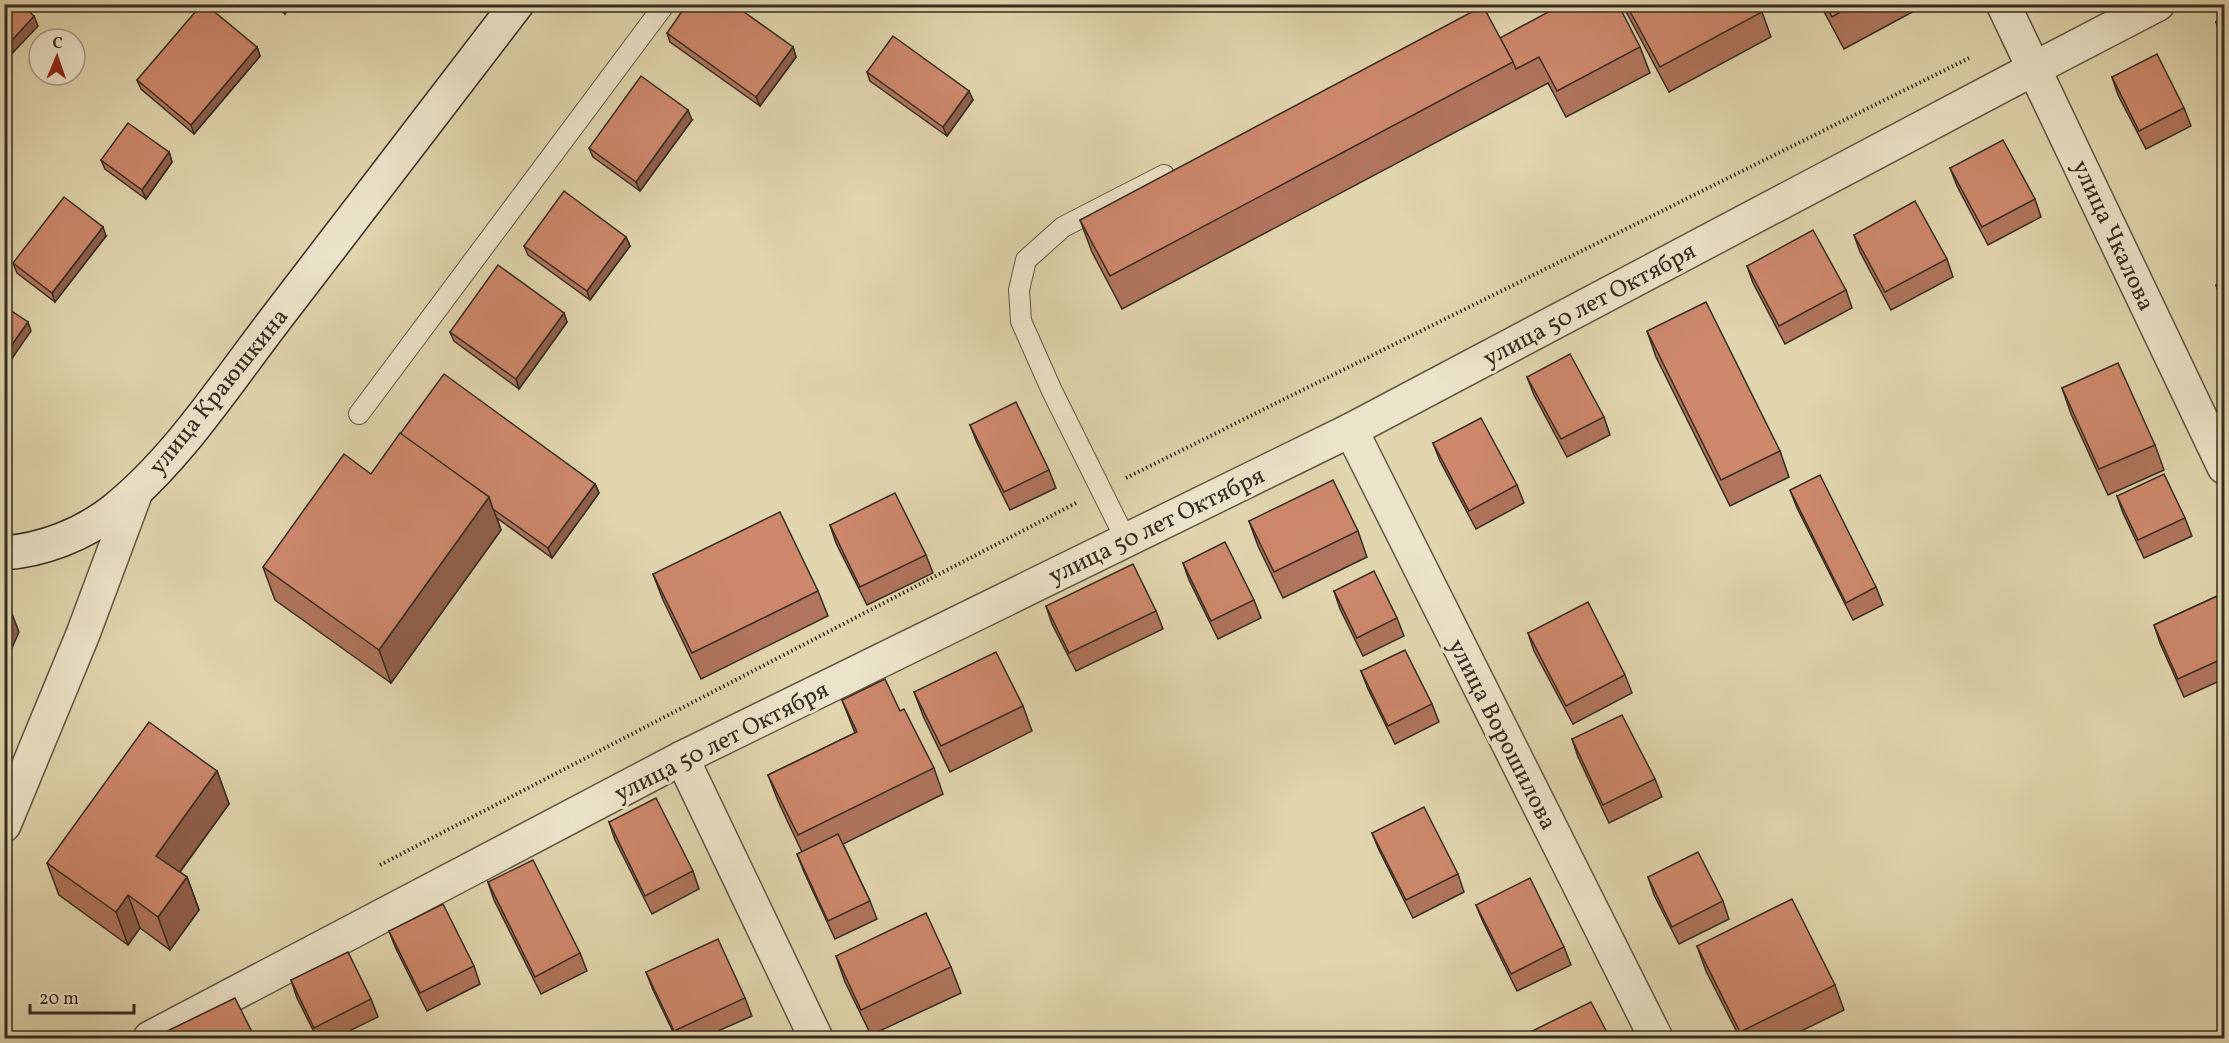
<svg xmlns="http://www.w3.org/2000/svg" width="2229" height="1043" viewBox="0 0 2229 1043" font-family="Vollkorn,serif">
<style>
.lines{fill:none;stroke-linecap:round;stroke-linejoin:round}
.service-casing{stroke:#605645;stroke-width:22}
.minor-casing{stroke:#605645;stroke-width:36}
.tertiary-casing{stroke:#605645;stroke-width:36}
.secondary-casing{stroke:#352c22;stroke-width:36}
.path{stroke:#352c22;stroke-width:4;stroke-dasharray:1.5 3;stroke-linecap:butt}
.service{stroke:#ece4ca;stroke-width:20}
.minor{stroke:#ece4ca;stroke-width:33}
.tertiary{stroke:#ece4ca;stroke-width:33}
.secondary{stroke:#ece4ca;stroke-width:33}
.wall{fill:#b0755c;stroke:#352c22;stroke-width:1.5}
.shaded-wall{fill:#905f4b;stroke:#352c22;stroke-width:1.5}
.building{fill:#cd886b;stroke:#352c22;stroke-width:1.5}
.labels{text-anchor:middle;stroke-width:6;stroke-linejoin:round;paint-order:stroke}
.street-label{font-size:24px;fill:#352c22;stroke:#ece4ca}
</style>
<rect width="100%" height="100%" fill="#e1d5ad"/>
<filter id="stains"><feTurbulence type="fractalNoise" baseFrequency=".00333" numOctaves="4"/><feColorMatrix values="0 0 0 0 .2 0 0 0 0 .09 0 0 0 0 .02 0 0 0 .5 -.17"/></filter>
<radialGradient id="worn" r=".72"><stop offset=".6" stop-color="#630" stop-opacity="0"/><stop offset="1" stop-color="#630" stop-opacity=".3"/></radialGradient>
<g class="lines">
<g class="service-casing">
<g id="service">
<path d="M 359,414 L 665,4"/>
<path d="M 1126,540 L 1052,391 L 1021,321 L 1019,290 L 1026,260 L 1063,227 L 1164,175"/>
</g>
</g>
<g class="minor-casing">
<g id="minor">
<path d="M 1351,430 L 1656,1038"/>
<path d="M 682,758 L 816,1038"/>
<path d="M 150,1038 L 682,758 L 1351,430 L 2035,68"/>
</g>
</g>
<g class="tertiary-casing">
<g id="tertiary">
<path d="M 2003,4 L 2224,467"/>
<path d="M 2035,68 L 2158,4"/>
<path d="M 4,825 L 83,634 L 136,492"/>
</g>
</g>
<g class="secondary-casing">
<path id="secondary" d="M 4,553 C 43,550 82,535 113,511 C 176,461 225,385 274,321 C 355,216 436,110 517,4"/>
</g>
<g class="path">
<path d="M 1126,478 L 1969,58"/>
<path d="M 380,865 L 1076,503"/>
</g>
<use href="#service" class="service"/>
<use href="#minor" class="minor"/>
<use href="#tertiary" class="tertiary"/>
<use href="#secondary" class="secondary"/>
</g>
<g class="wall">
<path d="M 272,4 L 292,4 L 285,14 Z"/>
<path d="M 1622,4 L 1758,4 L 1762,12 L 1771,37 L 1669,92 Z"/>
<path d="M 1820,4 L 1927,4 L 1844,49 Z"/>
<path d="M 2224,18 L 2224,47 L 2216,22 Z"/>
<path d="M 667,33 L 793,47 L 796,57 L 760,106 L 670,42 Z"/>
<path d="M 1500,38 L 1640,47 L 1650,73 L 1566,117 L 1548,83 L 1122,309 L 1092,252 L 1080,220 Z"/>
<path d="M 257,47 L 260,56 L 194,134 L 141,89 L 137,80 Z"/>
<path d="M 867,72 L 973,100 L 947,136 L 870,81 Z"/>
<path d="M 2112,77 L 2184,108 L 2191,126 L 2146,149 L 2118,95 Z"/>
<path d="M 692,120 L 640,191 L 593,157 L 589,148 Z"/>
<path d="M 169,152 L 172,162 L 146,199 L 105,169 L 101,160 Z"/>
<path d="M 1950,168 L 2035,199 L 2041,217 L 1988,245 L 1957,186 Z"/>
<path d="M 1854,235 L 1947,259 L 1953,277 L 1891,310 L 1860,252 Z"/>
<path d="M 106,236 L 55,302 L 17,273 L 13,263 Z"/>
<path d="M 626,237 L 630,246 L 590,300 L 528,255 L 524,246 Z"/>
<path d="M 1747,266 L 1846,290 L 1852,308 L 1785,344 L 1753,283 Z"/>
<path d="M 2224,281 L 2224,307 L 2216,285 Z"/>
<path d="M 564,313 L 567,322 L 519,389 L 454,341 L 450,332 Z"/>
<path d="M 1647,331 L 1780,451 L 1789,477 L 1730,506 L 1656,357 Z"/>
<path d="M 1527,377 L 1604,417 L 1610,435 L 1567,457 L 1534,395 Z"/>
<path d="M 2062,388 L 2155,445 L 2164,470 L 2108,495 L 2071,414 Z"/>
<path d="M 970,425 L 1049,470 L 1056,488 L 1010,510 L 977,443 Z"/>
<path d="M 1433,443 L 1517,485 L 1524,503 L 1476,529 L 1440,461 Z"/>
<path d="M 371,474 L 595,484 L 599,493 L 552,558 L 497,518 L 501,530 L 391,683 L 275,600 L 263,567 Z"/>
<path d="M 1790,490 L 1876,587 L 1883,605 L 1853,620 L 1797,508 Z"/>
<path d="M 2117,496 L 2185,518 L 2192,536 L 2144,558 L 2123,513 Z"/>
<path d="M 1249,521 L 1358,531 L 1367,557 L 1283,598 L 1258,546 Z"/>
<path d="M 830,525 L 926,555 L 933,573 L 867,605 L 836,543 Z"/>
<path d="M 1183,563 L 1254,600 L 1261,618 L 1218,639 L 1189,580 Z"/>
<path d="M 653,574 L 818,591 L 828,616 L 701,679 L 663,600 Z"/>
<path d="M 1334,591 L 1397,618 L 1404,636 L 1363,656 L 1340,609 Z"/>
<path d="M 2224,593 L 2224,679 L 2184,697 L 2160,643 L 2154,625 Z"/>
<path d="M 1046,606 L 1156,611 L 1163,629 L 1076,671 L 1052,624 Z"/>
<path d="M 1528,633 L 1625,675 L 1632,693 L 1573,724 L 1534,651 Z"/>
<path d="M 1361,671 L 1432,704 L 1439,722 L 1395,744 L 1368,689 Z"/>
<path d="M 914,692 L 1023,706 L 1032,731 L 950,772 L 924,718 Z"/>
<path d="M 842,700 L 900,711 L 934,768 L 943,794 L 843,844 L 870,901 L 877,919 L 835,939 L 804,872 L 797,854 L 802,852 L 778,801 L 768,775 L 855,733 Z"/>
<path d="M 1572,739 L 1655,779 L 1662,797 L 1609,823 L 1578,757 Z"/>
<path d="M 217,771 L 229,804 L 180,872 L 187,877 L 199,910 L 170,950 L 140,928 L 128,945 L 59,895 L 47,863 Z"/>
<path d="M 609,822 L 693,871 L 699,889 L 652,914 L 615,840 Z"/>
<path d="M 1372,833 L 1458,874 L 1464,892 L 1413,918 L 1379,850 Z"/>
<path d="M 1648,877 L 1723,901 L 1729,919 L 1679,944 L 1654,895 Z"/>
<path d="M 488,882 L 580,953 L 587,971 L 541,994 L 494,900 Z"/>
<path d="M 1476,905 L 1564,947 L 1571,965 L 1517,991 L 1483,922 Z"/>
<path d="M 389,931 L 474,966 L 480,984 L 427,1011 L 396,949 Z"/>
<path d="M 1697,946 L 1835,985 L 1844,1010 L 1787,1038 L 1740,1038 L 1706,971 Z"/>
<path d="M 836,956 L 951,967 L 961,993 L 871,1035 L 845,982 Z"/>
<path d="M 646,972 L 745,998 L 752,1016 L 702,1038 L 676,1038 L 653,990 Z"/>
<path d="M 291,980 L 371,999 L 378,1017 L 335,1038 L 317,1038 L 297,998 Z"/>
</g>
<g class="shaded-wall">
<path d="M 282,4 L 292,4 L 285,14 L 281,5 Z"/>
<path d="M 34,16 L 38,26 L 4,62 L 4,49 Z"/>
<path d="M 257,47 L 260,56 L 194,134 L 191,125 Z"/>
<path d="M 793,47 L 796,57 L 760,106 L 756,97 Z"/>
<path d="M 969,91 L 973,100 L 947,136 L 943,127 Z"/>
<path d="M 688,110 L 692,120 L 640,191 L 636,182 Z"/>
<path d="M 169,152 L 172,162 L 146,199 L 142,190 Z"/>
<path d="M 103,227 L 106,236 L 55,302 L 52,293 Z"/>
<path d="M 626,237 L 630,246 L 590,300 L 587,291 Z"/>
<path d="M 564,313 L 567,322 L 519,389 L 516,379 Z"/>
<path d="M 28,322 L 31,331 L 4,370 L 4,356 Z"/>
<path d="M 595,484 L 599,493 L 552,558 L 548,548 Z"/>
<path d="M 489,497 L 501,530 L 391,683 L 379,650 Z"/>
<path d="M 9,606 L 19,632 L 4,666 L 4,617 Z"/>
<path d="M 217,771 L 229,804 L 168,888 L 156,856 Z"/>
<path d="M 187,877 L 199,910 L 170,950 L 158,917 Z"/>
<path d="M 128,895 L 140,928 L 128,945 L 116,912 Z"/>
</g>
<g class="building">
<path d="M 4,4 L 21,4 L 34,16 L 4,49 Z"/>
<path d="M 202,4 L 205,4 L 257,47 L 191,125 L 137,80 Z"/>
<path d="M 687,4 L 733,4 L 793,47 L 756,97 L 667,33 Z"/>
<path d="M 1563,4 L 1618,4 L 1640,47 L 1557,91 L 1539,57 L 1516,69 L 1513,62 L 1500,38 Z"/>
<path d="M 1626,4 L 1758,4 L 1762,12 L 1660,67 Z"/>
<path d="M 1825,4 L 1854,4 L 1832,17 Z"/>
<path d="M 1483,6 L 1513,62 L 1110,276 L 1080,220 Z"/>
<path d="M 2224,18 L 2224,40 L 2216,22 Z"/>
<path d="M 893,36 L 969,91 L 943,127 L 867,72 Z"/>
<path d="M 2157,54 L 2184,108 L 2139,131 L 2112,77 Z"/>
<path d="M 641,76 L 688,110 L 636,182 L 589,148 Z"/>
<path d="M 128,123 L 169,152 L 142,190 L 101,160 Z"/>
<path d="M 2003,140 L 2035,199 L 1982,227 L 1950,168 Z"/>
<path d="M 564,191 L 626,237 L 587,291 L 524,246 Z"/>
<path d="M 64,197 L 103,227 L 52,293 L 13,263 Z"/>
<path d="M 1915,201 L 1947,259 L 1885,292 L 1854,235 Z"/>
<path d="M 1813,230 L 1846,290 L 1779,326 L 1747,266 Z"/>
<path d="M 498,265 L 564,313 L 516,379 L 450,332 Z"/>
<path d="M 2224,281 L 2224,303 L 2216,285 Z"/>
<path d="M 1706,302 L 1780,451 L 1721,480 L 1647,331 Z"/>
<path d="M 4,306 L 28,322 L 4,356 Z"/>
<path d="M 1570,354 L 1604,417 L 1561,439 L 1527,377 Z"/>
<path d="M 2118,363 L 2155,445 L 2099,469 L 2062,388 Z"/>
<path d="M 444,374 L 595,484 L 548,548 L 493,509 L 489,497 L 400,434 Z"/>
<path d="M 1016,402 L 1049,470 L 1004,492 L 970,425 Z"/>
<path d="M 1481,418 L 1517,485 L 1469,511 L 1433,443 Z"/>
<path d="M 400,433 L 489,497 L 379,650 L 263,567 L 344,454 L 371,474 Z"/>
<path d="M 2164,474 L 2185,518 L 2138,540 L 2117,496 Z"/>
<path d="M 1820,475 L 1876,587 L 1846,603 L 1790,490 Z"/>
<path d="M 1333,480 L 1358,531 L 1274,572 L 1249,521 Z"/>
<path d="M 895,493 L 926,555 L 860,587 L 830,525 Z"/>
<path d="M 780,512 L 818,591 L 692,653 L 653,574 Z"/>
<path d="M 1225,542 L 1254,600 L 1211,621 L 1183,563 Z"/>
<path d="M 1133,564 L 1156,611 L 1069,653 L 1046,606 Z"/>
<path d="M 1374,571 L 1397,618 L 1357,638 L 1334,591 Z"/>
<path d="M 2224,593 L 2224,658 L 2178,679 L 2154,625 Z"/>
<path d="M 1588,602 L 1625,675 L 1566,706 L 1528,633 Z"/>
<path d="M 4,604 L 9,606 L 4,617 Z"/>
<path d="M 1405,650 L 1432,704 L 1388,726 L 1361,671 Z"/>
<path d="M 996,652 L 1023,706 L 941,746 L 914,692 Z"/>
<path d="M 885,679 L 900,711 L 904,709 L 934,768 L 798,835 L 768,775 L 857,732 L 842,700 Z"/>
<path d="M 1622,715 L 1655,779 L 1603,805 L 1572,739 Z"/>
<path d="M 149,722 L 217,771 L 156,856 L 187,877 L 158,917 L 128,895 L 116,912 L 47,863 Z"/>
<path d="M 656,798 L 693,871 L 645,896 L 609,822 Z"/>
<path d="M 1424,807 L 1458,874 L 1406,900 L 1372,833 Z"/>
<path d="M 838,834 L 870,901 L 828,921 L 797,854 Z"/>
<path d="M 1698,852 L 1723,901 L 1672,927 L 1648,877 Z"/>
<path d="M 533,860 L 580,953 L 535,977 L 488,882 Z"/>
<path d="M 1530,878 L 1564,947 L 1511,974 L 1476,905 Z"/>
<path d="M 1792,899 L 1835,985 L 1740,1032 L 1697,946 Z"/>
<path d="M 443,904 L 474,966 L 420,993 L 389,931 Z"/>
<path d="M 926,913 L 951,967 L 861,1010 L 836,956 Z"/>
<path d="M 718,939 L 745,998 L 674,1031 L 646,972 Z"/>
<path d="M 348,952 L 371,999 L 314,1028 L 291,980 Z"/>
<path d="M 235,998 L 255,1038 L 153,1038 Z"/>
<path d="M 1591,1002 L 1610,1038 L 1518,1038 Z"/>
</g>
<g class="labels">
<g class="street-label">
<text transform="translate(2114 235) rotate(65)" y="8">улица Чкалова</text>
<text transform="translate(1589 304) rotate(-28)" y="8">улица 50 лет Октября</text>
<text transform="translate(218 391) rotate(-51)" y="8">улица Краюшкина</text>
<text transform="translate(1156 525) rotate(-26)" y="8">улица 50 лет Октября</text>
<text transform="translate(1503 734) rotate(63)" y="8">улица Ворошилова</text>
<text transform="translate(721 741) rotate(-27)" y="8">улица 50 лет Октября</text>
</g>
</g>
<rect width="2229" height="1043" fill="none" stroke="#e1d5ad" stroke-width="24"/>
<rect x="6" y="6" width="2217" height="1031" fill="none" stroke="#352c22" stroke-width="3"/>
<rect x="12" y="12" width="2205" height="1019" fill="none" stroke="#352c22" stroke-width="1.5"/>
<g transform="translate(57 57) rotate(2)"><circle r="28" fill="#ece4ca" stroke="#a39a87" stroke-width="1.5"/>
<path d="M0-4.5L10 22L0 15L-10 22Z" fill="#8f2418"/>
<text y="-9" font-size="16" font-weight="bold" text-anchor="middle" fill="#352c22">С</text>
</g>
<path d="M30 1004v9h104v-9" fill="none" stroke="#352c22" stroke-width="3"/>
<text x="39" y="1004" font-size="18" fill="#352c22" stroke="#ece4ca" stroke-width="4.5" paint-order="stroke">20 m</text>
<rect width="100%" height="100%" filter="url(#stains)"/>
<rect width="100%" height="100%" fill="url(#worn)"/>
</svg>
